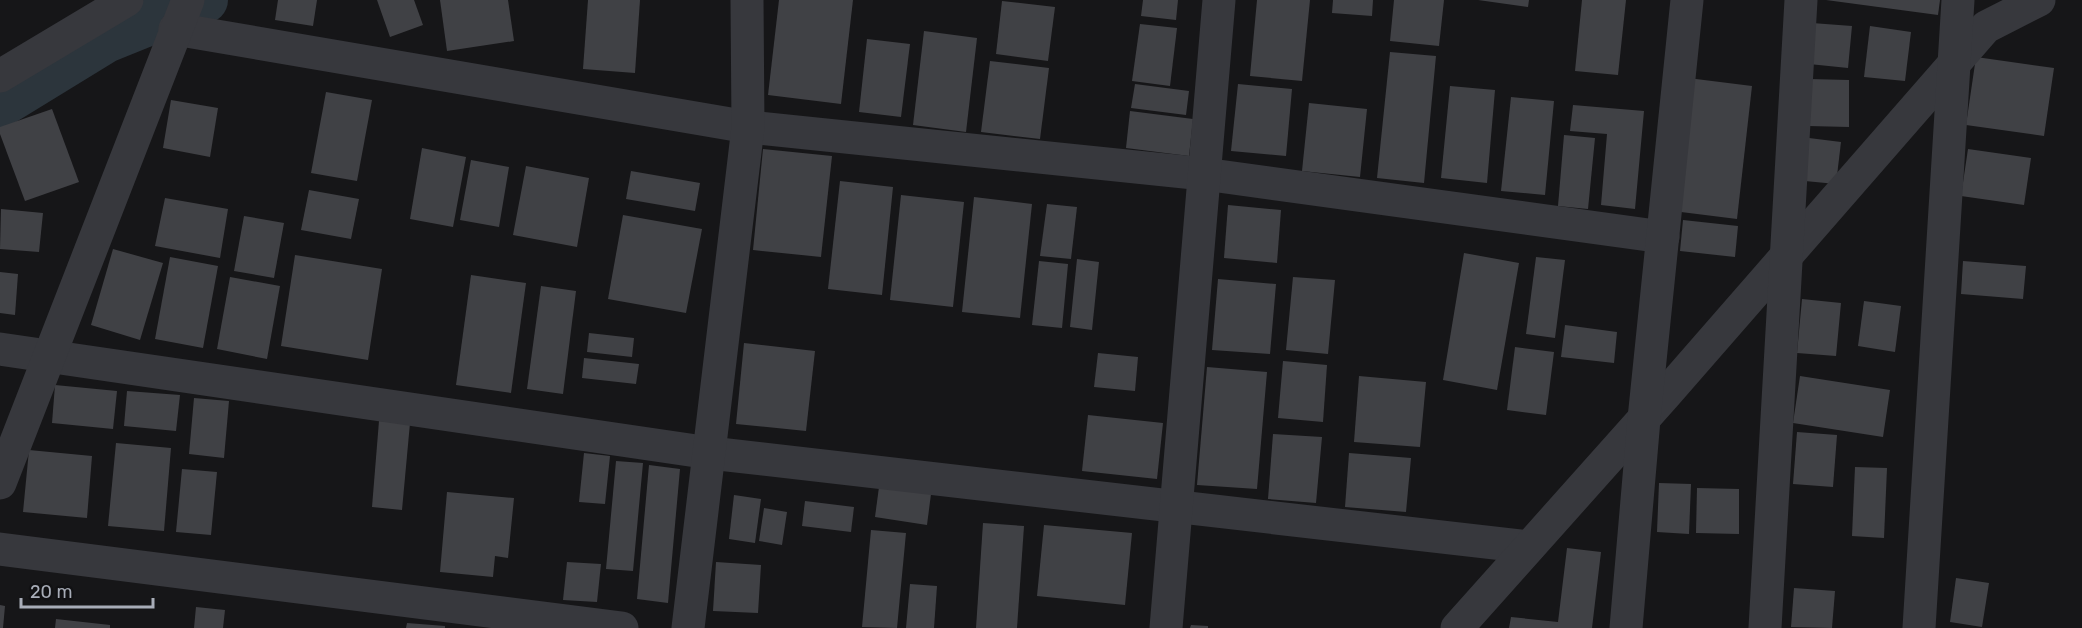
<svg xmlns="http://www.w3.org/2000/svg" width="2082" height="628" viewBox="0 0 2082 628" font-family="Rubik,sans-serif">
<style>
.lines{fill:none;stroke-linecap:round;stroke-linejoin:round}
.canal{stroke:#2c353c;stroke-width:46}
.building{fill:#404145}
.minor{stroke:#37383d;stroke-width:33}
</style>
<rect width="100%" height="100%" fill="#161618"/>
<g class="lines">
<path class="canal" d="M 0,105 L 106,40 L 205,0"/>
</g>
<g class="building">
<path d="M 278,0 L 317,0 L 313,26 L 275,20 Z"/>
<path d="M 377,0 L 414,0 L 423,25 L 390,37 Z"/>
<path d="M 440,0 L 508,0 L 514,41 L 447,51 Z"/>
<path d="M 588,0 L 640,0 L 635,73 L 583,69 Z"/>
<path d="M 779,0 L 853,0 L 841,104 L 768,95 Z"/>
<path d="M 1143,0 L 1178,0 L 1176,20 L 1141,16 Z"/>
<path d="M 1257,0 L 1310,0 L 1302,81 L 1250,76 Z"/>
<path d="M 1333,0 L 1373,0 L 1372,16 L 1332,13 Z"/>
<path d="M 1394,0 L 1444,0 L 1439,46 L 1390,41 Z"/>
<path d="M 1478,0 L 1529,0 L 1528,7 Z"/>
<path d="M 1582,0 L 1626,0 L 1618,75 L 1575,71 Z"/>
<path d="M 1826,0 L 1940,0 L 1938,15 Z"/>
<path d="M 1002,1 L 1055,7 L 1048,61 L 996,54 Z"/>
<path d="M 1812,23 L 1852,26 L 1848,68 L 1809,64 Z"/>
<path d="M 1140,24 L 1177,28 L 1170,86 L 1132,81 Z"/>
<path d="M 1870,26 L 1911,32 L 1905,81 L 1864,77 Z"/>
<path d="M 924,31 L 977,38 L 966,132 L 913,125 Z"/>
<path d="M 867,39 L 910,44 L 901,117 L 859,112 Z"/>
<path d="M 1390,52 L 1436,56 L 1424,183 L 1377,178 Z"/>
<path d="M 1976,57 L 2054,68 L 2044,136 L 1966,125 Z"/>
<path d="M 990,61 L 1049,68 L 1040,139 L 981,132 Z"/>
<path d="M 1688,78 L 1752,86 L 1737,219 L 1673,211 Z"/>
<path d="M 1809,79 L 1849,80 L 1849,127 L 1808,126 Z"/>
<path d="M 1135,84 L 1189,91 L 1186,115 L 1131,108 Z"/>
<path d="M 1238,84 L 1292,89 L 1286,156 L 1231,151 Z"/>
<path d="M 1450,86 L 1495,90 L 1487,183 L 1441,178 Z"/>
<path d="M 326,92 L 372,100 L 357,181 L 311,173 Z"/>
<path d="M 1511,97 L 1554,101 L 1545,195 L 1501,191 Z"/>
<path d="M 171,100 L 218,108 L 210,157 L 163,148 Z"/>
<path d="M 1309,103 L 1367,109 L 1360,177 L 1302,171 Z"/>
<path d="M 1573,105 L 1644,111 L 1635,209 L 1601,205 L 1607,134 L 1570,131 Z"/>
<path d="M 52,109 L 79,182 L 25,201 L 0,134 L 0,127 Z"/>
<path d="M 1130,111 L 1193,119 L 1189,156 L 1126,148 Z"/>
<path d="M 1564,135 L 1595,138 L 1588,209 L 1558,206 Z"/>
<path d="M 1809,138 L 1841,142 L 1836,184 L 1805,181 Z"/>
<path d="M 422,148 L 466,157 L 453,227 L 410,219 Z"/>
<path d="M 763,149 L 832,156 L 821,257 L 753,250 Z"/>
<path d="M 1968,149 L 2031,158 L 2024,205 L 1961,196 Z"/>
<path d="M 471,160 L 509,167 L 499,227 L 460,220 Z"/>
<path d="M 526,166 L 589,178 L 577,247 L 513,235 Z"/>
<path d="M 631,171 L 700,183 L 695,211 L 626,199 Z"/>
<path d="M 840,181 L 893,187 L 882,295 L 828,289 Z"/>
<path d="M 309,190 L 359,199 L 351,239 L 301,230 Z"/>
<path d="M 901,195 L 964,202 L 953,307 L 890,300 Z"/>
<path d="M 974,197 L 1032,204 L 1020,318 L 962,312 Z"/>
<path d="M 165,198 L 228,209 L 220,258 L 155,246 Z"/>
<path d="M 1047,204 L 1077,207 L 1071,259 L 1040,256 Z"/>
<path d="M 1228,205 L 1281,210 L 1277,263 L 1224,258 Z"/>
<path d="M 1,209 L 43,213 L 39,252 L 0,249 Z"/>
<path d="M 623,215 L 702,229 L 686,313 L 608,299 Z"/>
<path d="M 244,216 L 284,223 L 274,278 L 234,271 Z"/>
<path d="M 1683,220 L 1738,226 L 1735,257 L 1680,251 Z"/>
<path d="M 113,249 L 163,263 L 140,340 L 91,325 Z"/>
<path d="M 1464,253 L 1519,263 L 1497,390 L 1443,380 Z"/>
<path d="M 295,255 L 382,269 L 368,360 L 281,346 Z"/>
<path d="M 170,257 L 218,266 L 203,348 L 155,339 Z"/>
<path d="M 1536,257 L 1565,260 L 1555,338 L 1526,334 Z"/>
<path d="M 1077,259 L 1099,262 L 1092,330 L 1070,327 Z"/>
<path d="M 1039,261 L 1068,264 L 1062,328 L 1032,325 Z"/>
<path d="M 1963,261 L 2026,266 L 2023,299 L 1961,294 Z"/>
<path d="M 0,272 L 18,274 L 15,315 L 0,313 Z"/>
<path d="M 471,275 L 526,283 L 511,393 L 456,385 Z"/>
<path d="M 230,277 L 280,286 L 267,359 L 217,349 Z"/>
<path d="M 1293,277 L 1335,280 L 1328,354 L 1286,350 Z"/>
<path d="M 1218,279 L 1276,284 L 1270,354 L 1212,350 Z"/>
<path d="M 541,286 L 576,291 L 563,394 L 527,389 Z"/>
<path d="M 1802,299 L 1841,303 L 1836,356 L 1797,353 Z"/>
<path d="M 1864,301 L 1901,306 L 1895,352 L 1858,346 Z"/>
<path d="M 1565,325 L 1617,332 L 1614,363 L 1561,357 Z"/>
<path d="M 589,333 L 634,338 L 632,357 L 587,352 Z"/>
<path d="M 744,343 L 815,351 L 806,431 L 736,424 Z"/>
<path d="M 1515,347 L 1554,352 L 1546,415 L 1507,410 Z"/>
<path d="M 1098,353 L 1138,357 L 1135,391 L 1094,387 Z"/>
<path d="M 584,358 L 639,364 L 636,384 L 582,378 Z"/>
<path d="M 1283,361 L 1327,365 L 1323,422 L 1278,418 Z"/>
<path d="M 1207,367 L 1267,372 L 1257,489 L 1197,485 Z"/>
<path d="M 1359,376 L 1426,382 L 1420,447 L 1354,442 Z"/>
<path d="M 1800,376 L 1890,390 L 1883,437 L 1793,423 Z"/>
<path d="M 55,385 L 117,391 L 113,429 L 52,423 Z"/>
<path d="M 127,391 L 180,395 L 176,431 L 124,426 Z"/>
<path d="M 194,398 L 229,401 L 224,458 L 189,454 Z"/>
<path d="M 1088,415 L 1163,423 L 1157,479 L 1082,471 Z"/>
<path d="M 379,421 L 410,423 L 402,510 L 372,507 Z"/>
<path d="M 1797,432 L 1837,435 L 1833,487 L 1793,484 Z"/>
<path d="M 1273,434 L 1322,437 L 1316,503 L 1268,499 Z"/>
<path d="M 116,443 L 171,448 L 164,531 L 108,526 Z"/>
<path d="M 29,450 L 92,456 L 87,518 L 23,512 Z"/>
<path d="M 584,453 L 610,456 L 605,504 L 579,502 Z"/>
<path d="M 1349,453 L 1411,458 L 1406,512 L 1345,507 Z"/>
<path d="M 616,461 L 643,463 L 633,571 L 606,569 Z"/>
<path d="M 649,465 L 680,469 L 668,603 L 637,599 Z"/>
<path d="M 1855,467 L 1887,468 L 1884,538 L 1852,536 Z"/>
<path d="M 182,469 L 217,472 L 211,535 L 176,532 Z"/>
<path d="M 1659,483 L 1691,484 L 1689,534 L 1657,532 Z"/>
<path d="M 879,487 L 931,494 L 927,525 L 875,517 Z"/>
<path d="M 1697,488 L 1739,489 L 1739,534 L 1696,533 Z"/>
<path d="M 447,492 L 514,498 L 508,558 L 495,556 L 493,577 L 440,572 Z"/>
<path d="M 734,495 L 761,499 L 755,543 L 729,539 Z"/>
<path d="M 805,501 L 854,507 L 851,532 L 802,526 Z"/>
<path d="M 764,508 L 787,512 L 782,545 L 759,541 Z"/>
<path d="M 983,523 L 1024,526 L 1017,628 L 976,628 Z"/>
<path d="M 1044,525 L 1132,533 L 1125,605 L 1037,596 Z"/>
<path d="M 871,530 L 906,533 L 897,628 L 862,627 Z"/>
<path d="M 1567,548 L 1601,552 L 1592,628 L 1509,628 L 1511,617 L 1558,622 Z"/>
<path d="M 567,562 L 601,564 L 597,602 L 563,600 Z"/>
<path d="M 716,562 L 761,565 L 758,613 L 713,611 Z"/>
<path d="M 1956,578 L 1989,583 L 1982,627 L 1950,622 Z"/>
<path d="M 910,584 L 937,586 L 934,628 L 906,628 Z"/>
<path d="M 1794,588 L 1835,591 L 1832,628 L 1791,627 Z"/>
<path d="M 0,605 L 5,606 L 3,628 L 0,628 Z"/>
<path d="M 196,607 L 225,610 L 223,628 L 194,628 Z"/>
<path d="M 56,619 L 110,625 L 110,628 L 55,628 Z"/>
<path d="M 407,623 L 445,626 L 445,628 L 406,628 Z"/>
<path d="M 1191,625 L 1208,626 L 1208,628 L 1190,628 Z"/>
</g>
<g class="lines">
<g class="minor">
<path d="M 175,29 L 748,127 L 1204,174 L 1663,237"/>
<path d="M 0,76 L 127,0"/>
<path d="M 0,349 L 710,453 L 1529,547"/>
<path d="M 0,483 L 188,0"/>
<path d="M 0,549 L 622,628"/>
<path d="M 688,628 L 748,127 L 747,0"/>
<path d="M 1166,628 L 1219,0"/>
<path d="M 1457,628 L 1665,395 L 1986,27 L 2039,0"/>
<path d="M 1626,628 L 1644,419 L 1687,0"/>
<path d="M 1765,628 L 1801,0"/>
<path d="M 1919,628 L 1958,0"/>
</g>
</g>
<path d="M21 598v9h132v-9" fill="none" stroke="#a8adb8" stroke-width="3"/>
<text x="30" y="598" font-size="18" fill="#a8adb8" stroke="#111113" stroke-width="4.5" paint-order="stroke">20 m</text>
</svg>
